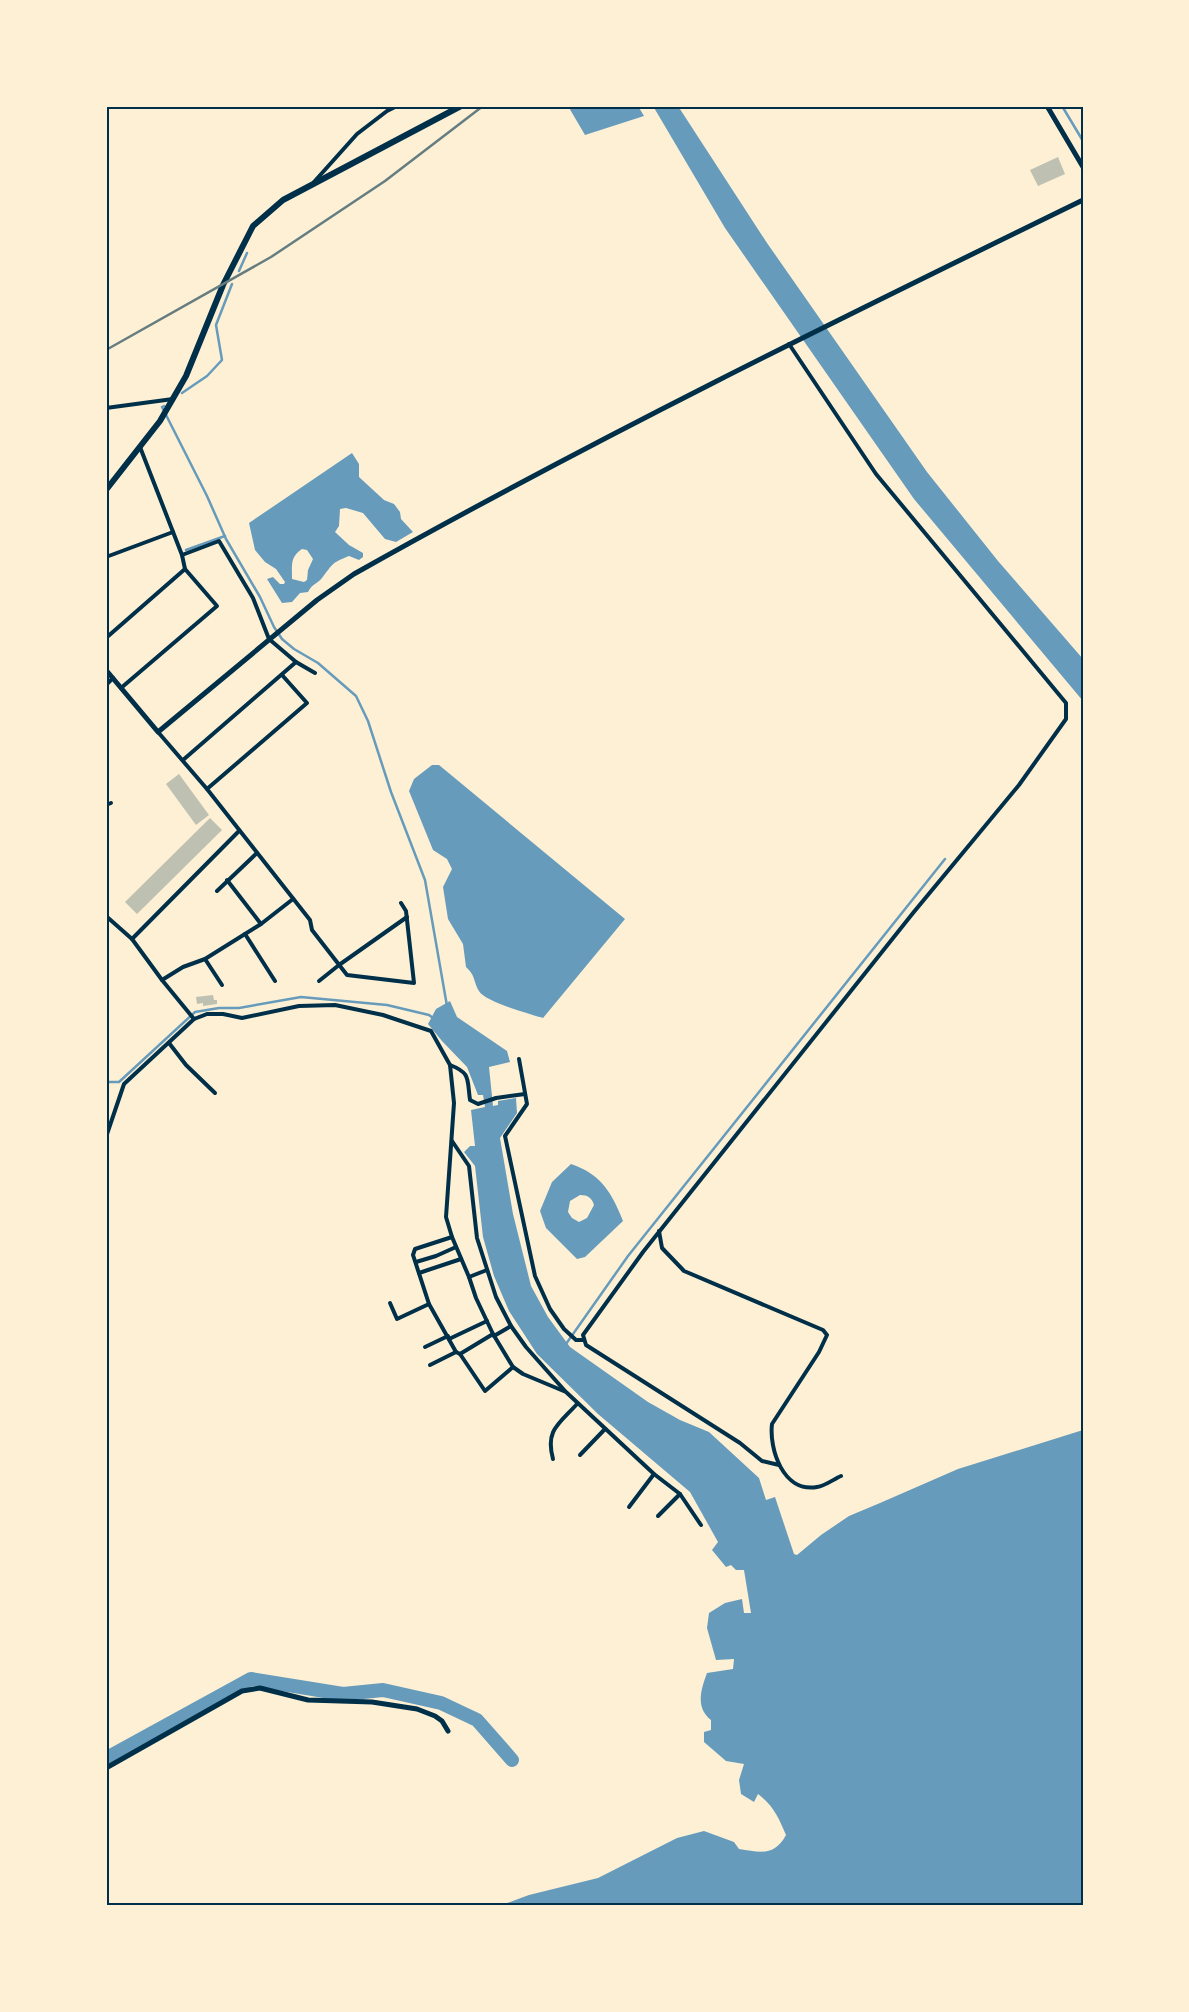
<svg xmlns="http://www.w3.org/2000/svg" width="1189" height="2012" viewBox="0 0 1189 2012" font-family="Montserrat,sans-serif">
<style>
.water{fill:#669bbc;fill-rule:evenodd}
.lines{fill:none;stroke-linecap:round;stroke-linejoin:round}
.stream{stroke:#669bbc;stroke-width:2.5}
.river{stroke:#669bbc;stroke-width:14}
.building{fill:#bec0b2}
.minor{stroke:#003049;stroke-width:4}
.tertiary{stroke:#003049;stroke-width:5}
.trunk{stroke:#003049;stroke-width:6}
.rail{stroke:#657d81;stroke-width:2.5}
.neatline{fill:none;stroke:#003049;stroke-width:2}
</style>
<rect width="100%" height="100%" fill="#fdf0d5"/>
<g class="water">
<path d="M 568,106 L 638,106 L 644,116 L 585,135 Z"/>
<path d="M 653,106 L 678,106 L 767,243 L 927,472 L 998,561 L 1083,659 L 1083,701 L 914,499 L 725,228 Z"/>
<path d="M 352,453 L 359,464 L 359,477 L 384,500 L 394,504 L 400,512 L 401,519 L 413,532 L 396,542 L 385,539 L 363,513 L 346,508 L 340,509 L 339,526 L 335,532 L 349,545 L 363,553 L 363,557 L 359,560 L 349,556 C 331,563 333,564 322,578 C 317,584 313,583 308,592 L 300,593 L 292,602 L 282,603 L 267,579 L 273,577 L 280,584 L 284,584 L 285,582 L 276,569 L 265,562 L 255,550 L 249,523 ZM 302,549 L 307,550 L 313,559 L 308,570 L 307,580 L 304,582 L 292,579 C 292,565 290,557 302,549 Z"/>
<path d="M 432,765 L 439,765 L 625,919 L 543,1018 C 530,1014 485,1002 479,991 C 473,981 476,976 466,967 L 463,944 L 448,919 L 443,887 L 452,869 L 447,859 L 433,850 L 409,791 L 414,779 Z"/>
<path d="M 450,1001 L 457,1017 L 507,1051 L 510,1062 L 489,1067 L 493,1106 L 498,1105 L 498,1101 L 516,1098 L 517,1113 L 500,1138 L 513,1214 L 531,1286 L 548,1317 L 570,1347 L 648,1402 L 680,1420 L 709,1432 L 759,1478 L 766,1500 L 775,1497 L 794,1554 L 797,1555 L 821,1535 L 849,1516 L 880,1503 L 958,1469 L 1083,1430 L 1083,1906 L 499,1906 L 529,1895 L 598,1878 L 677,1838 L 704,1831 L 734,1842 L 739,1849 C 760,1852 774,1857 786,1835 C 779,1818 773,1805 758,1794 L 754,1802 L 741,1794 L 739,1780 L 744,1764 L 726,1761 L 704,1742 L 704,1732 L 711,1730 L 711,1720 C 695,1708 701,1689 707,1673 L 733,1669 L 734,1659 L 716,1660 L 707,1628 L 709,1613 L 725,1603 L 742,1599 L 744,1613 L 751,1613 L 744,1570 L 736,1570 L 731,1565 L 726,1567 L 712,1550 L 718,1542 L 690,1492 L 598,1414 L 537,1354 L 509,1311 L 494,1276 L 483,1237 L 475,1166 L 464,1152 L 470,1146 L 475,1146 L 471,1110 L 485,1107 L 483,1095 L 478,1095 L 467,1067 L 442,1041 L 428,1024 L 436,1009 Z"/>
<path d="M 571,1164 C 601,1174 612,1193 623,1221 L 585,1257 L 577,1259 L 546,1228 L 540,1211 L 552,1182 ZM 580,1195 C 588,1195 592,1198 594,1205 L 587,1218 L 579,1222 L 572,1218 L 568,1212 L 570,1201 Z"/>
</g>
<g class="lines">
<g class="stream">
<path d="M 1062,106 L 1083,141"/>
<path d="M 239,271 L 247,253"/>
<path d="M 182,393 L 207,376 L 222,360 L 216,325 L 232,284"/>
<path d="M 164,406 L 162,407 L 207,496 L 226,539 L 260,597 L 274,627 L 282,639 L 294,649 L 318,663 L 356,696 L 368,721 L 391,792 L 425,880 L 447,1006"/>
<path d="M 186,550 L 225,536"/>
<path d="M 106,1082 L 119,1082 L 195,1012 L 219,1008 L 239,1008 L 301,997 L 387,1005 L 429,1015 L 433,1018"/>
<path d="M 566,1344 L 628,1256 L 945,859"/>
</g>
<path class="river" d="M 107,1758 L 251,1679 L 343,1694 L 383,1690 L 441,1703 L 477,1720 L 512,1760"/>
</g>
<g class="building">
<path d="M 1058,157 L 1065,174 L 1038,186 L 1030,170 Z"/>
<path d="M 179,774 L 209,815 L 196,825 L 166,784 Z"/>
<path d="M 210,818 L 222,830 L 137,914 L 125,902 Z"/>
<path d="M 213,995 L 214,1000 L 217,1000 L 217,1004 L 203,1006 L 203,1003 L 197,1004 L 196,997 Z"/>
</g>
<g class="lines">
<g class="minor">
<path d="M 314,182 L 357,134 L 387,111 L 397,106"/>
<path d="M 106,408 L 173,399"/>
<path d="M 140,447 L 182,555 L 185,569"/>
<path d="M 182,555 L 219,541 L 253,598 L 269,639 L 296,662 L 315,673"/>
<path d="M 106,557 L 173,532"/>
<path d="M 106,638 L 185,569 L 217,606 L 121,688"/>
<path d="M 106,685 L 113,678"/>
<path d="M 158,732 L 207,789 L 310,920 L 312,930 L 347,975 L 414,983 L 406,911 L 401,903"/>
<path d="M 183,760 L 296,662"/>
<path d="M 207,789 L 307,703 L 282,675"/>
<path d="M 106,805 L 111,803"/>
<path d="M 227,880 L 261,924 L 293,899"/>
<path d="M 217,891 L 257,853"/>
<path d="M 106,916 L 132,939 L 162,980 L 194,1019"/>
<path d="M 245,934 L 275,981"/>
<path d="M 132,939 L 239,831"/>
<path d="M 205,959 L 222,985"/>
<path d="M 162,980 L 183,967 L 205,959 L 261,924"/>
<path d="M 319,981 L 339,965 L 407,917"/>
<path d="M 169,1043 L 186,1065 L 215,1093"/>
<path d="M 519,1059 L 527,1104 L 505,1136 L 535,1276 L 550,1309 L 564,1329 L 576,1340 L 583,1340"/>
<path d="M 450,1065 C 471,1073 467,1079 470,1100 L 478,1104 L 496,1098 L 525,1094"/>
<path d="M 106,1137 L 124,1084 L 194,1019 L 207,1014 L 223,1014 L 242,1018 L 299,1006 L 335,1005 L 383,1015 L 431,1031 L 450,1065 L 454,1103 L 446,1217 L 452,1237 L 469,1277 L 476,1298 L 493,1334 L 513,1367 L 523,1374 L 566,1392 L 654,1474 L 680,1494 L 701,1525"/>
<path d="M 452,1141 L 469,1166 L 477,1238 L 496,1297 L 511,1326 L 526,1347 L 565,1391"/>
<path d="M 659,1231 L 662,1248 L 684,1271 L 823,1330 L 827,1335 L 819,1352 L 772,1424 C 769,1449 783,1493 817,1487 C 825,1486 834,1479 841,1476"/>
<path d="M 452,1237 L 415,1249 L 413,1255 L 429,1304 L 456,1352 L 460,1354 L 485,1391 L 513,1367"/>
<path d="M 416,1262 L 436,1256 L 456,1247"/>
<path d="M 419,1273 L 461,1259"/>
<path d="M 469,1277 L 487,1270"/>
<path d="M 390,1303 L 397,1319 L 429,1304"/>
<path d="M 494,1336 L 511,1326"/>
<path d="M 449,1339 L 487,1321"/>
<path d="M 425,1347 L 448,1336"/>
<path d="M 460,1354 L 493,1334"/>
<path d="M 430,1365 L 456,1352"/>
<path d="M 580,1455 L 605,1429"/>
<path d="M 553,1459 C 545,1430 559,1424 577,1404"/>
<path d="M 779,1465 L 762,1461 L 740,1443 L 586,1345 L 583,1335 L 643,1252 L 913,913 L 1019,785 L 1066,719 L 1066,703 L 876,474 L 789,344"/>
<path d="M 629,1507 L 654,1474"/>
<path d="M 658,1516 L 680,1494"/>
</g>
<g class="tertiary">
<path d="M 1047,106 L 1083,167"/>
<path d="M 106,670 L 158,732 L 317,600 L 354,574 C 592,440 837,320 1083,200"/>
<path d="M 106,1768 L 242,1691 L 260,1688 L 308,1700 L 372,1702 L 417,1709 L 435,1716 L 442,1721 L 448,1731"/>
</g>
<path class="trunk" d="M 106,490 L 160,421 L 186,376 L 223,285 L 253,226 L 283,200 L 461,106"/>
<path class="rail" d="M 106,350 L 271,257 L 385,181 L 483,106"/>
</g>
<rect width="1189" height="2012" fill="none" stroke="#fdf0d5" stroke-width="215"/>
<rect x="108" y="108" width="974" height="1796" class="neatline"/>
</svg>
